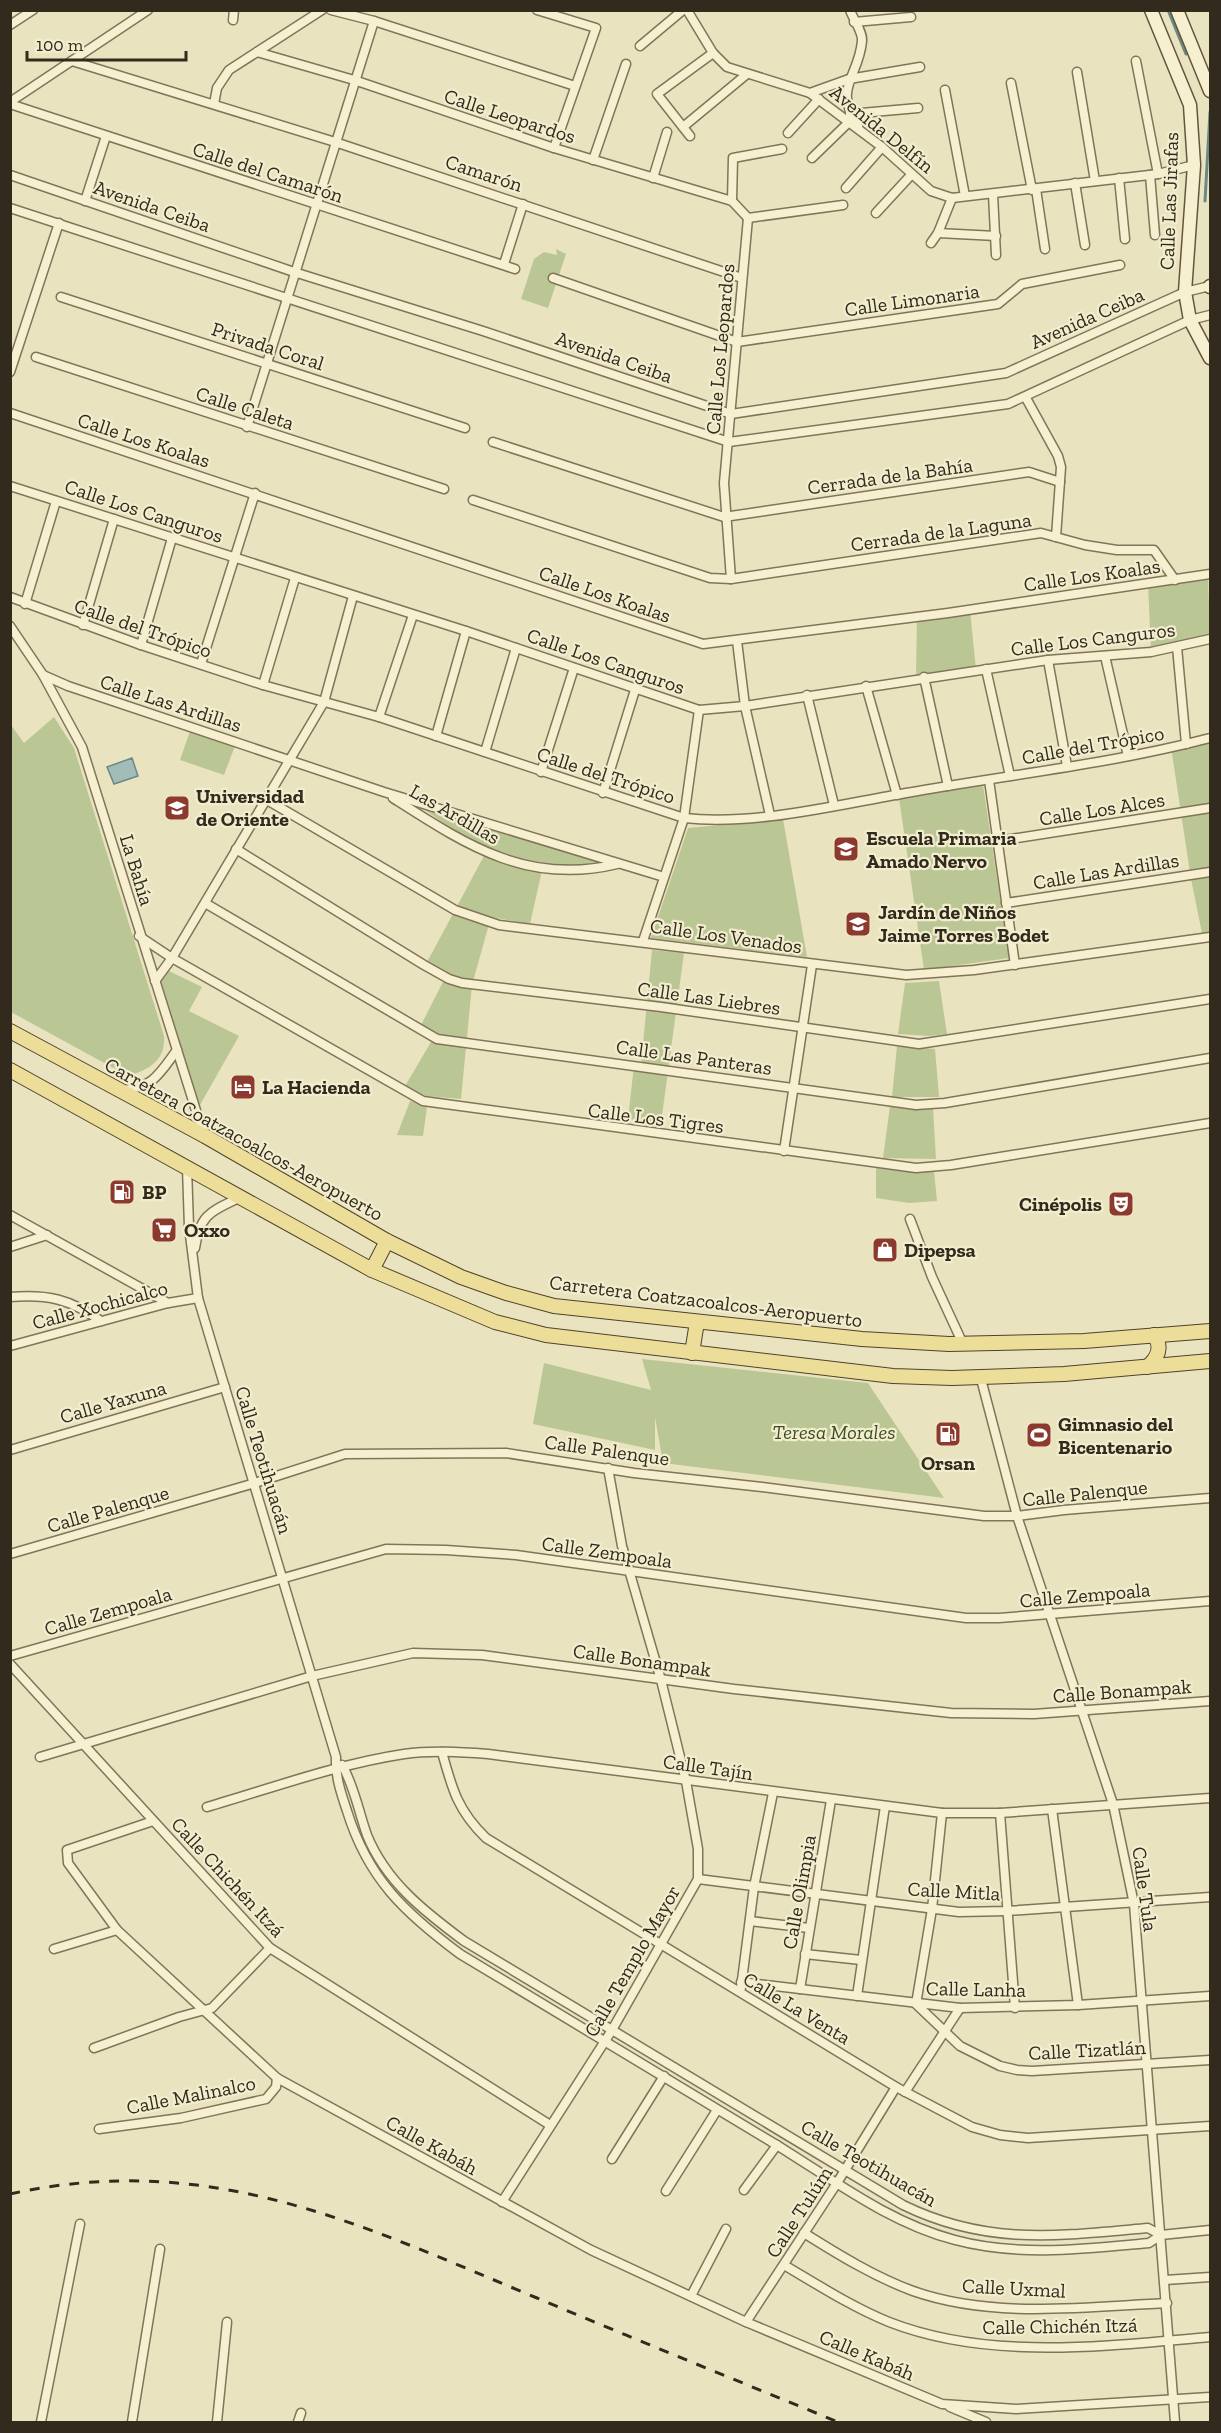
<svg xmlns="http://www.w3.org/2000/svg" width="1221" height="2433" viewBox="0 0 1221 2433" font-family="'Zilla Slab',serif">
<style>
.green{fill:#bac794}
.water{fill:#a2bcb8;stroke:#6a8985;stroke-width:1.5}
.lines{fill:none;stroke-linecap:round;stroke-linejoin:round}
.stream{stroke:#6a8985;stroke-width:3}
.minor-casing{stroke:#817459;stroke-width:11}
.secondary-casing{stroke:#63553c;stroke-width:15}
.primary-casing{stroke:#4f422d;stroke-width:16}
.minor{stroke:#f6f0d1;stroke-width:8}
.secondary{stroke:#f6f0d1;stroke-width:12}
.primary{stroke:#ecdd98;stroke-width:14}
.rail{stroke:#322a1c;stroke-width:3;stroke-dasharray:10 10;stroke-linecap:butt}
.labels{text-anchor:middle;stroke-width:4.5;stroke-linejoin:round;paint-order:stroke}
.street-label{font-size:20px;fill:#322a1c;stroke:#f2edce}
.poi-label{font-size:20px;font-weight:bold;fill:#322a1c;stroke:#f2edce;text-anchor:start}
.park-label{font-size:20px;font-style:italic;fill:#3d4d24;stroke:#f2edce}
</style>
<rect width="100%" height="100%" fill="#eae3bf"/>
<g class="green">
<path d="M 556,249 L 566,254 L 548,308 L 521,299 L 534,259 L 544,252 L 557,255 Z"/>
<path d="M 1208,575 L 1210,639 L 1151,652 L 1148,583 Z"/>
<path d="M 970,610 L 976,670 L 916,679 L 917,617 Z"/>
<path d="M 54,717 L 74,748 L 164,1036 C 166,1060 149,1070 128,1076 L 11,1012 L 11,725 L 24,743 Z"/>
<path d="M 190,731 L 235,746 L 224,775 L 180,760 Z"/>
<path d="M 1210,738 L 1210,937 L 1203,938 L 1191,879 L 1171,747 Z"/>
<path d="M 983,785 L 1009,958 L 924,970 L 899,798 Z"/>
<path d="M 420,806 L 603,863 L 592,869 L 543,866 L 530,924 L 491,917 L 472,985 L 461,1099 L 426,1096 L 405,1086 L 431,1042 L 421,1025 L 446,976 L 426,964 L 485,854 Z"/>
<path d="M 783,819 L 807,957 L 651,938 L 688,828 Z"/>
<path d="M 652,950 L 684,953 L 661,1123 L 628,1119 L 634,1065 L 641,1065 Z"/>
<path d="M 167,970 L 202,987 L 189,1011 L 239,1036 L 200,1105 L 157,984 Z"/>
<path d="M 939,981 L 947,1034 L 930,1036 L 898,1034 L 905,983 Z"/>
<path d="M 897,1046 L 935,1049 L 939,1097 L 892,1097 Z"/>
<path d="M 410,1101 L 427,1107 L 423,1136 L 397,1135 Z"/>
<path d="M 890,1106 L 933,1108 L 936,1159 L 883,1158 Z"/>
<path d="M 876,1167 L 934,1171 L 937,1201 L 909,1203 L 876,1198 Z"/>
<path d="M 642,1359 L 868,1383 L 944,1498 L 663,1463 L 655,1417 L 655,1450 L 533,1424 L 544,1363 L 651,1390 Z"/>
</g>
<path class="water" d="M 132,758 L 138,776 L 114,784 L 107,767 Z"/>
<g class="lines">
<g class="stream">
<path d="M 1168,10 L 1186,54"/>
<path d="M 1205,201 L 1210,112"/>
</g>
<g class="minor-casing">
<g id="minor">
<path d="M 331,10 L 374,21 L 575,86"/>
<path d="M 537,10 L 596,28 L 554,148"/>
<path d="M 687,10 L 713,53 L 727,67 L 810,93 L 882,147 L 931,191 L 952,198 L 1158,174 L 1194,165"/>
<path d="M 850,10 C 853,19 863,32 862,41 C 859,77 832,88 858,126"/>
<path d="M 233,20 L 234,10"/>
<path d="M 854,22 L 911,17"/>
<path d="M 10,25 L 33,10"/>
<path d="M 640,46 L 683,10"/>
<path d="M 257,52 L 354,80 L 554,148 L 732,201 L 748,218"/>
<path d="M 72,61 L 335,142 L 742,278"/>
<path d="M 1136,61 L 1158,174"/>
<path d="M 1077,72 L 1095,181"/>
<path d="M 1011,83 L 1032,190"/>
<path d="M 945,90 L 965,196"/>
<path d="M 810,93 L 849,79 L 920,67"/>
<path d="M 10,102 L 148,10"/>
<path d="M 10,104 L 515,269"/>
<path d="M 214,104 L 217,88 L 229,70 L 322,10"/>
<path d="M 850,114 L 918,108"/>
<path d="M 683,127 L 747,74"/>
<path d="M 788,133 L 819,99"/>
<path d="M 690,136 L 657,94 L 713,53"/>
<path d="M 812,158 L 848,123"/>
<path d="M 593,160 L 626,64"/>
<path d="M 10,175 L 294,272 L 483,331 L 731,414 L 1006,373 L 1185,292 L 1210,286"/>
<path d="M 1150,175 L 1155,235"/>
<path d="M 653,178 L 667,132"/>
<path d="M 1119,178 L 1125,239"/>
<path d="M 1075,183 L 1085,245"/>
<path d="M 846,188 L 882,147"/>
<path d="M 1036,189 L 1045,249"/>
<path d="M 993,194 L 996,255"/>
<path d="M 85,201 L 106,136"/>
<path d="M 732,201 L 733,158 L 782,149"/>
<path d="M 10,208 L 729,442 L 1008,404 L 1190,320 L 1210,315"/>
<path d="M 876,213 L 911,175"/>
<path d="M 748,218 L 843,205"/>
<path d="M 938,233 L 996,236"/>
<path d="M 931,243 L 938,233 L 952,198"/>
<path d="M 504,264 L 523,204"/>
<path d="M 553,278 L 737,342 L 998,304 L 1022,284 L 1120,265"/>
<path d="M 61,297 L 465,428"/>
<path d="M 36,357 L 444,489"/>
<path d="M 10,372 L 59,223"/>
<path d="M 1026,398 L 1058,456 L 1061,467 L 1056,537"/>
<path d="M 10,413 L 703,644 L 948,613 L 1210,574"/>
<path d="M 247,427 L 374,21"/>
<path d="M 493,442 L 724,517 L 1029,472 L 1060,482"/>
<path d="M 10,486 L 466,631 L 699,710 L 745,706 L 1048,660 L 1151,652 L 1210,639"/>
<path d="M 473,500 L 710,578 L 731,579 L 1041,533 L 1085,545 L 1117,550 L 1154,550 L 1175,580"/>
<path d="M 731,579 L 724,483 L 748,218"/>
<path d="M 10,597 L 141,645 L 263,685 L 379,717 L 684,818 C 754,826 836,805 906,793 C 1007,775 1111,764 1210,738"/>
<path d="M 25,604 L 56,501"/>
<path d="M 83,625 L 114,519"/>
<path d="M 10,626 L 43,675 L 82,747 L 204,1136"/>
<path d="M 737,641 L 745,706 L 770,815"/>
<path d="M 141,645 L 172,538"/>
<path d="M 1177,647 L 1186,744"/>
<path d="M 1105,656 L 1128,756"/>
<path d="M 1048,660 L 1067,766"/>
<path d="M 201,664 L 255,493"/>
<path d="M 986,669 L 1010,776"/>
<path d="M 43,675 L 68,686 L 384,792 L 664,877"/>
<path d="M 924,677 L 948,786"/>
<path d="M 263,685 L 295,578"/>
<path d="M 866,686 L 897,795"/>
<path d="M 807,695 L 834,805"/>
<path d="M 379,717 L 413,615"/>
<path d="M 436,736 L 466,631"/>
<path d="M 485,752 L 516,648"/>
<path d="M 541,772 L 574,668"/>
<path d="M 989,780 L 1015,965"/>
<path d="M 603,793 L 635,690"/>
<path d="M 393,798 C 465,844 527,886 617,864"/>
<path d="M 267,800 L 455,910 L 499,925 L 906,975 L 974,970 L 1210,937"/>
<path d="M 998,841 L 1210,808"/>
<path d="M 236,849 L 424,965 L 449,979 L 462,983 L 661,1007 L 919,1044 L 1210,999"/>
<path d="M 205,903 L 437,1039 L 916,1105 L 945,1103 L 1210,1058"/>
<path d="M 1006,903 L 1210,872"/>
<path d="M 139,936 L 172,958 L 423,1101 L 916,1168 L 951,1165 L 1210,1123"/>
<path d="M 643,941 L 684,818 L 699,710"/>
<path d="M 155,981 L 172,958 L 324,702 L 353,596"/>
<path d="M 123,1090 C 153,1088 160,1073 177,1050"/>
<path d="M 784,1151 L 812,965"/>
<path d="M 187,1167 L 189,1227 L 198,1298 L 336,1757 C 335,1776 341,1793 347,1811 C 368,1879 405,1913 460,1954 C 565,2017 670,2081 775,2144 C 832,2179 889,2223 955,2240 C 1019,2257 1084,2249 1149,2243 L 1161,2235"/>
<path d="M 10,1215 L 168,1303"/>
<path d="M 910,1219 L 932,1277 L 963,1344"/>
<path d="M 10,1247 L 47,1235"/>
<path d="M 195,1248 C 200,1213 212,1211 241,1197"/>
<path d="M 10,1297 C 48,1294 70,1299 101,1321"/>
<path d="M 10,1346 L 168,1303 L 198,1298"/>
<path d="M 981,1379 L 1017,1516 L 1113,1804 L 1134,1904 L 1175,2422"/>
<path d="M 10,1450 L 225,1387"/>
<path d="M 10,1554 L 255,1483 L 345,1454 L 506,1453 L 634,1473 L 762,1487 L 984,1516 L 1017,1516 L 1064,1510 L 1210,1498"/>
<path d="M 10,1656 L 386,1549 L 446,1550 L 516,1555 L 966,1618 L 999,1618 L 1210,1601"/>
<path d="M 10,1664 L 270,1948 L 550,2125"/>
<path d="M 442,1752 C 452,1789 458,1811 486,1838 L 896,2087 L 972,2127 L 1000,2135 L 1028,2138 L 1210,2126"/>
<path d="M 40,1757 L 312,1676 L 413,1653 L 482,1655 L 734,1689 L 951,1713 L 1034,1714 L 1210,1701"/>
<path d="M 342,1765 C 354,1785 359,1813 367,1835 C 386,1882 425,1912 464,1941 L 903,2205 C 987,2246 1058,2236 1148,2228 L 1161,2235"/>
<path d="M 207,1807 C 272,1788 338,1764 404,1754 C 431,1750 461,1752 488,1754 L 942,1813 L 1000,1813 L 1210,1798"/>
<path d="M 1052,1809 L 1078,2005"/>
<path d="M 942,1813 L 932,1909 L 916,2004 L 960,2046 L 1000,2066 L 1017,2070 L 1032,2071 L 1210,2060"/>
<path d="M 1000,1813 L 1015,2008"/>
<path d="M 153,1821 L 67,1850 L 68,1863 L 117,1930 L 277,2078 L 591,2250 L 746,2322 L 942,2404 L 1016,2409 L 1210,2397"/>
<path d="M 698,1879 L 959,1912 L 1007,1911 L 1210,1897"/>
<path d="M 750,1921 L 809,1928"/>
<path d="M 54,1949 L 117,1930"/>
<path d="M 805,1954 L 861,1960"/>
<path d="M 741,1982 L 960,2008 L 1078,2005 L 1210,1996"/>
<path d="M 741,1988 L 754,1887 L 773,1793"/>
<path d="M 800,1989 L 831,1800"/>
<path d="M 857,1996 L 885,1806"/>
<path d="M 94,2048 L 179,2017 L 212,2008 L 270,1948"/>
<path d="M 905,2092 L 960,2008"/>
<path d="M 99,2129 L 181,2118 L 266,2099 L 276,2087 L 277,2078"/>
<path d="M 612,2159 L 664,2076"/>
<path d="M 744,2190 L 777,2145"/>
<path d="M 666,2191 L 717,2110"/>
<path d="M 502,2202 L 612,2030 L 698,1879 L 698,1849 L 686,1781 L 661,1680 L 622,1546 L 608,1468"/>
<path d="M 804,2233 C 839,2255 875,2277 913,2291 C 993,2319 1083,2307 1167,2303"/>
<path d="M 1161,2235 L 1210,2230"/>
<path d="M 784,2265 C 818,2285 852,2307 889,2322 C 989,2361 1105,2346 1210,2337"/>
<path d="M 1165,2280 L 1210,2277"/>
<path d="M 691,2296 L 726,2229"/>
<path d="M 746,2322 L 837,2183 L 896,2087"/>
<path d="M 950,2407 L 986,2422"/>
<path d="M 41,2422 L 80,2224"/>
<path d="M 132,2422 L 160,2249"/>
<path d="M 217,2422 L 227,2322"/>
<path d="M 298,2422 L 301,2413"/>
</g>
</g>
<g class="secondary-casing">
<g id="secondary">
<path d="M 1151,10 L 1190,105 L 1194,165 L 1185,292 L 1190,320 L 1210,358"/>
<path d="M 1177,10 L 1210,91"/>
<path d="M 1210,286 L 1210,287"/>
</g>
</g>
<g class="primary-casing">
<g id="primary">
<path d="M 10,1031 L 205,1136 L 387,1241 L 461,1277 L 506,1293 L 554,1306 L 862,1339 L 949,1344 L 1084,1341 L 1210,1331"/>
<path d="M 10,1070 L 372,1270 L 495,1322 L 546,1335 L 893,1376 L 952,1378 L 1064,1374 L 1210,1361"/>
<path d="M 372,1270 L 387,1241"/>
<path d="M 692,1353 L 697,1322"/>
<path d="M 1147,1367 C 1158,1358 1163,1347 1154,1335"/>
</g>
</g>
<use href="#minor" class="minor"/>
<use href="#secondary" class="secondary"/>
<use href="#primary" class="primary"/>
<path class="rail" d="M 10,2194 C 210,2150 359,2224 537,2298 C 637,2340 738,2381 838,2422"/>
</g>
<defs>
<g id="university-square" transform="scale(1.35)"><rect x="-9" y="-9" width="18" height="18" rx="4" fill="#8c3a2d" stroke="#f2edce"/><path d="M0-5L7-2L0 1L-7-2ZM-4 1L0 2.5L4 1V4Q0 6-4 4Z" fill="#fff"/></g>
<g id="school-square" transform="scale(1.35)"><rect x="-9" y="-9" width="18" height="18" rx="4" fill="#8c3a2d" stroke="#f2edce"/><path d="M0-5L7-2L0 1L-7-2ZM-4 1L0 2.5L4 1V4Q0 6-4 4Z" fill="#fff"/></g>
<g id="hotel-square" transform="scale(1.35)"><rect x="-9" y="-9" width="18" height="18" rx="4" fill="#8c3a2d" stroke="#f2edce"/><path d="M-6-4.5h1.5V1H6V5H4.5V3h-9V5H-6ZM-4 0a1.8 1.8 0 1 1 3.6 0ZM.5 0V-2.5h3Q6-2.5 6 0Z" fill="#fff"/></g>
<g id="fuel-square" transform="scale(1.35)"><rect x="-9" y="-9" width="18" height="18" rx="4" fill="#8c3a2d" stroke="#f2edce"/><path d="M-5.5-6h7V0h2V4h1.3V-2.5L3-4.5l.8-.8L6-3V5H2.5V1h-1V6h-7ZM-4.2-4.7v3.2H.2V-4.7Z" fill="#fff"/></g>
<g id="theatre-square" transform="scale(1.35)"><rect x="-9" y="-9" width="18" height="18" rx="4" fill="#8c3a2d" stroke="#f2edce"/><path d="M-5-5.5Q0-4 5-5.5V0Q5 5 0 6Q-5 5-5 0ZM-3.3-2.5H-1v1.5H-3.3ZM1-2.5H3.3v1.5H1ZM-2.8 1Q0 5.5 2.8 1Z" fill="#fff"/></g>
<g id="supermarket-square" transform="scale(1.35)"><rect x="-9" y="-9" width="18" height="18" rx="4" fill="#8c3a2d" stroke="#f2edce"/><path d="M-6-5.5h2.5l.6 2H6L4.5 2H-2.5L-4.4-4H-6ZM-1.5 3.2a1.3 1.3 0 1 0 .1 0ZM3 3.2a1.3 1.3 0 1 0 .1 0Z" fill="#fff"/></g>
<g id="shop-square" transform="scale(1.35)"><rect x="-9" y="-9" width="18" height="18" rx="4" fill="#8c3a2d" stroke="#f2edce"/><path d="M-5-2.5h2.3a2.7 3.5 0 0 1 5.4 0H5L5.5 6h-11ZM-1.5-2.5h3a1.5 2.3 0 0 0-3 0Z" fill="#fff"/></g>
<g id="stadium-square" transform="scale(1.35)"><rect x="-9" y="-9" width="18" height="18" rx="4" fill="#8c3a2d" stroke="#f2edce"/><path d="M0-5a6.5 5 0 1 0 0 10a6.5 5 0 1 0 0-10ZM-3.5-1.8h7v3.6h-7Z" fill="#fff"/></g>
</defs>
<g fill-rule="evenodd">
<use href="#university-square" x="177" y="808"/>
<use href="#school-square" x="846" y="849"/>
<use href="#school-square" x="858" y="924"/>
<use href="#hotel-square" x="243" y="1087"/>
<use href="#fuel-square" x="122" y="1192"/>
<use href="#theatre-square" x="1121" y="1204"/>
<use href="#supermarket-square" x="164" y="1230"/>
<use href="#shop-square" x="885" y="1250"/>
<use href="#fuel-square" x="948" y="1434"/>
<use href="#stadium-square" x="1039" y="1435"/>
</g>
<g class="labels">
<g class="street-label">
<text transform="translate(510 116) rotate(18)" y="7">Calle Leopardos</text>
<text transform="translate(882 129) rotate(39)" y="7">Avenida Delfín</text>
<text transform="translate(268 172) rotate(18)" y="7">Calle del Camarón</text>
<text transform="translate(484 173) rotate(18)" y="7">Camarón</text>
<text transform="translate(1169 201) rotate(-88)" y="7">Calle Las Jirafas</text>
<text transform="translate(152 206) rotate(19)" y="7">Avenida Ceiba</text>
<text transform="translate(912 300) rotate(-8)" y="7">Calle Limonaria</text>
<text transform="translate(1087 318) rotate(-24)" y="7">Avenida Ceiba</text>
<text transform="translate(268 346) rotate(18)" y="7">Privada Coral</text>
<text transform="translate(720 349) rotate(-85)" y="7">Calle Los Leopardos</text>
<text transform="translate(614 357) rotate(19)" y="7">Avenida Ceiba</text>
<text transform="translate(245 408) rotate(18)" y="7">Calle Caleta</text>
<text transform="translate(144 440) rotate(18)" y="7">Calle Los Koalas</text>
<text transform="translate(890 476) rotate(-8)" y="7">Cerrada de la Bahía</text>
<text transform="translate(144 511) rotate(18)" y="7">Calle Los Canguros</text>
<text transform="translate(941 532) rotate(-8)" y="7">Cerrada de la Laguna</text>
<text transform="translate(1092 575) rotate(-8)" y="7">Calle Los Koalas</text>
<text transform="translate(605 594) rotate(19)" y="7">Calle Los Koalas</text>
<text transform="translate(143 628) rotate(19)" y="7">Calle del Trópico</text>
<text transform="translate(1093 639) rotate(-7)" y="7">Calle Los Canguros</text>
<text transform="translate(606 661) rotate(19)" y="7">Calle Los Canguros</text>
<text transform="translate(171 703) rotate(18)" y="7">Calle Las Ardillas</text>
<text transform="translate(1093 745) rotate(-10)" y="7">Calle del Trópico</text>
<text transform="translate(606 775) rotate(18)" y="7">Calle del Trópico</text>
<text transform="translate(1102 809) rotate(-9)" y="7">Calle Los Alces</text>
<text transform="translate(455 814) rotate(30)" y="7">Las Ardillas</text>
<text transform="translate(137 870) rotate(73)" y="7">La Bahía</text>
<text transform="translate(1106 871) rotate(-9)" y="7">Calle Las Ardillas</text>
<text transform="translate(726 936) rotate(8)" y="7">Calle Los Venados</text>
<text transform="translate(709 998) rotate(8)" y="7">Calle Las Liebres</text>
<text transform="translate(694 1057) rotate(8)" y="7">Calle Las Panteras</text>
<text transform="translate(656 1118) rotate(7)" y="7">Calle Los Tigres</text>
<text transform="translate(244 1139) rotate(29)" y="7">Carretera Coatzacoalcos-Aeropuerto</text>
<text transform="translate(706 1301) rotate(7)" y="7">Carretera Coatzacoalcos-Aeropuerto</text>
<text transform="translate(100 1305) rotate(-15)" y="7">Calle Xochicalco</text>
<text transform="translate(113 1402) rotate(-16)" y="7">Calle Yaxuna</text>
<text transform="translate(607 1450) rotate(8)" y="7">Calle Palenque</text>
<text transform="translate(264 1460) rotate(73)" y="7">Calle Teotihuacán</text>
<text transform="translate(1085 1493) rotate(-6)" y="7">Calle Palenque</text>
<text transform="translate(108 1509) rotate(-16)" y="7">Calle Palenque</text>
<text transform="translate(607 1552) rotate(8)" y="7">Calle Zempoala</text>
<text transform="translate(1085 1595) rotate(-5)" y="7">Calle Zempoala</text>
<text transform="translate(108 1611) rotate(-16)" y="7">Calle Zempoala</text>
<text transform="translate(642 1660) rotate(8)" y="7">Calle Bonampak</text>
<text transform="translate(1122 1691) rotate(-4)" y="7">Calle Bonampak</text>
<text transform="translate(708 1767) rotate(8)" y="7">Calle Tajín</text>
<text transform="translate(228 1877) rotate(47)" y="7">Calle Chichén Itzá</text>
<text transform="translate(1145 1889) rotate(82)" y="7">Calle Tula</text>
<text transform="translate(954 1891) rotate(3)" y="7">Calle Mitla</text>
<text transform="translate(799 1892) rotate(-80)" y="7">Calle Olimpia</text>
<text transform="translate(632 1961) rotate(-60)" y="7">Calle Templo Mayor</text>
<text transform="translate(976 1989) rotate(1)" y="7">Calle Lanha</text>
<text transform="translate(797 2008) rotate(31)" y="7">Calle La Venta</text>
<text transform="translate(1087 2050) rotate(-3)" y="7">Calle Tizatlán</text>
<text transform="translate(191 2095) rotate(-11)" y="7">Calle Malinalco</text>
<text transform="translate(432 2145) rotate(29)" y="7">Calle Kabáh</text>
<text transform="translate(869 2163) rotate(30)" y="7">Calle Teotihuacán</text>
<text transform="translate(799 2212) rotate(-57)" y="7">Calle Tulúm</text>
<text transform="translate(1014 2288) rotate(3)" y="7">Calle Uxmal</text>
<text transform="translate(1060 2326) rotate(-1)" y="7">Calle Chichén Itzá</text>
<text transform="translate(867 2355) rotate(23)" y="7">Calle Kabáh</text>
</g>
<g class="poi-label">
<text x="196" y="803">Universidad<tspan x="196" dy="23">de Oriente</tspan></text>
<text x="866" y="845">Escuela Primaria<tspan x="866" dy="23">Amado Nervo</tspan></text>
<text x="878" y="919">Jardín de Niños<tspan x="878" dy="23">Jaime Torres Bodet</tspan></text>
<text x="262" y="1094">La Hacienda</text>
<text x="142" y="1199">BP</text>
<text x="1102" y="1211" text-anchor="end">Cinépolis</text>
<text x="184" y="1237">Oxxo</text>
<text x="904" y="1257">Dipepsa</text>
<text x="1058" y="1431">Gimnasio del<tspan x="1058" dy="23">Bicentenario</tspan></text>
<text x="948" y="1470" text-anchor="middle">Orsan</text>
</g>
<g class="park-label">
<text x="834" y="1439">Teresa Morales</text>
</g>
</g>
<rect width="1221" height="2433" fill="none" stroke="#322a1c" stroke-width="24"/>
<path d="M27 51v9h159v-9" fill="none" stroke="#322a1c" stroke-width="3"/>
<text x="36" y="51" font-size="18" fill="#322a1c" stroke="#f2edce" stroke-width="4.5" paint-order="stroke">100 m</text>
</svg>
